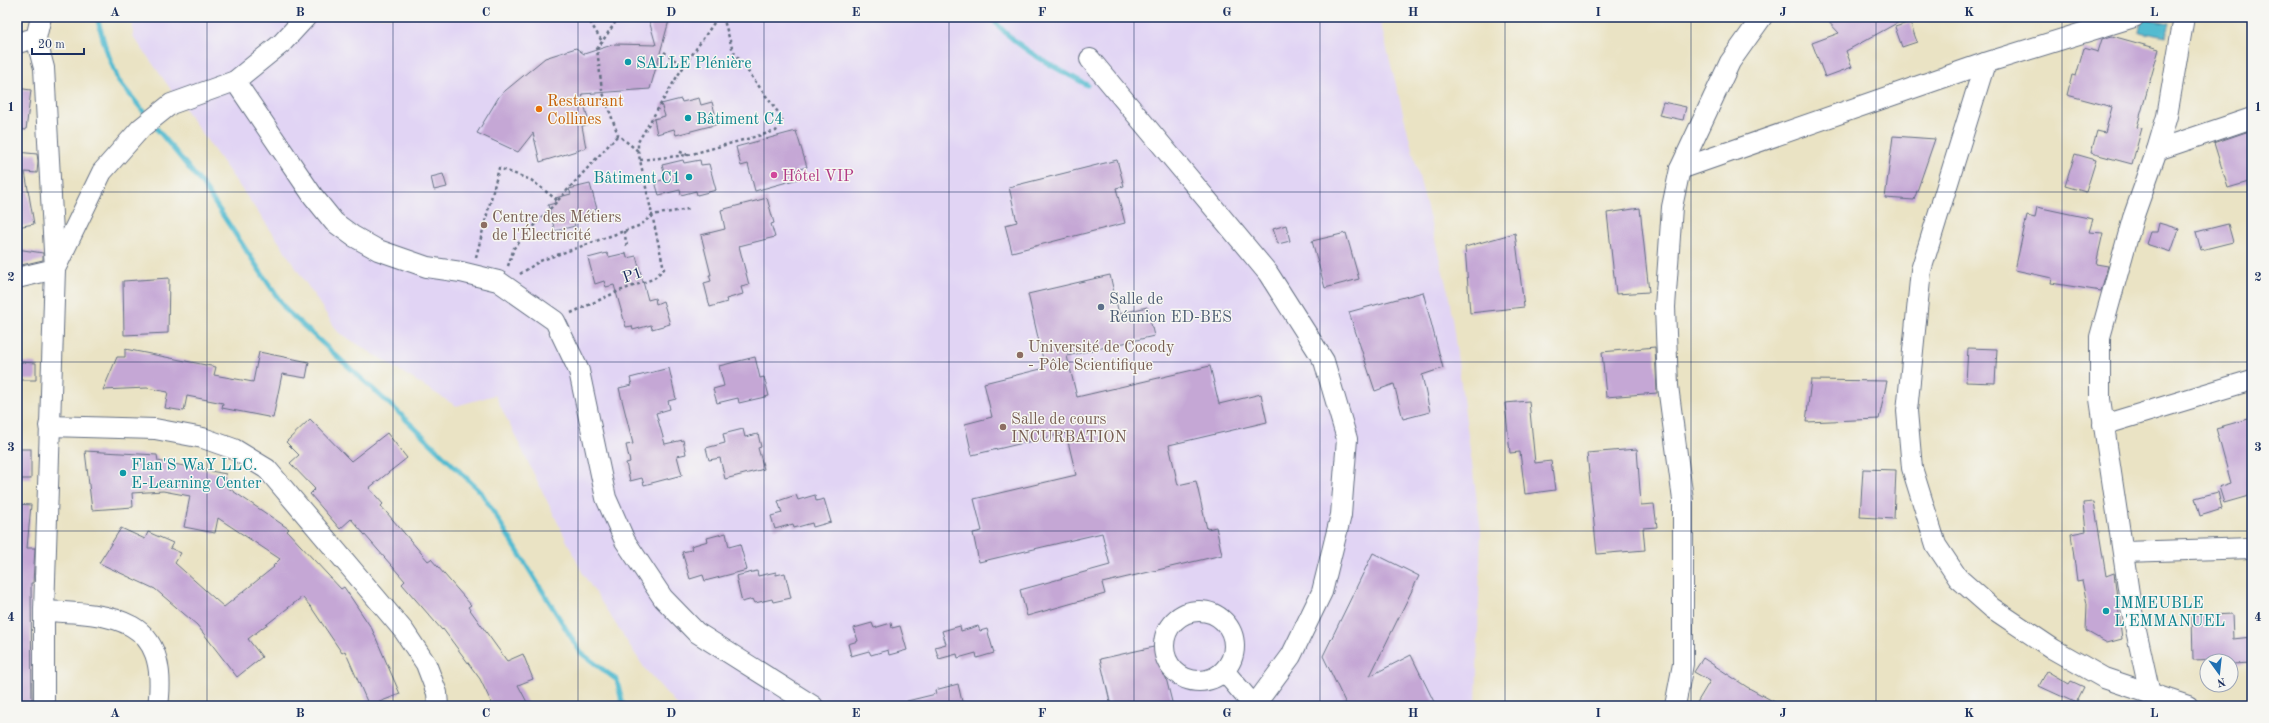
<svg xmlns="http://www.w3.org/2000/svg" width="2269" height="723" viewBox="0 0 2269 723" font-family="'Old Standard TT',serif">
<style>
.built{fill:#e1d4f4}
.water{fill:#53bbd0;stroke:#377597}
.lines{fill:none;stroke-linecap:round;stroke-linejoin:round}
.stream{stroke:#53bbd0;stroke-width:5}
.building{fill:#c5a7d5}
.minor-casing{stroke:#636e82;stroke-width:22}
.path{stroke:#636e82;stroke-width:2.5;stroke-dasharray:3 3;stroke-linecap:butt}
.minor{stroke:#fff;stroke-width:20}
.grid{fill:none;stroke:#1b2f5e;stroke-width:1;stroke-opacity:0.55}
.culture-dot{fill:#0f9aa8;stroke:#f6f6f2;stroke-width:1.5}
.food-dot{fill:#e8710a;stroke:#f6f6f2;stroke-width:1.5}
.hotel-dot{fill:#d1479c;stroke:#f6f6f2;stroke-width:1.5}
.education-dot{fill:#8d6e63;stroke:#f6f6f2;stroke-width:1.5}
.service-dot{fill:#5c6f8a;stroke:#f6f6f2;stroke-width:1.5}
.labels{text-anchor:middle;stroke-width:3;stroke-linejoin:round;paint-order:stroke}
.culture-label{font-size:16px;fill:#0d838f;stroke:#f6f6f2;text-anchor:start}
.food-label{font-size:16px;fill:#c56008;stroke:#f6f6f2;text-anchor:start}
.hotel-label{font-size:16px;fill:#b23c85;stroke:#f6f6f2;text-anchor:start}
.education-label{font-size:16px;fill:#785e54;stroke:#f6f6f2;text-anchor:start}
.street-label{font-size:16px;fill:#1b2f5e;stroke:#f6f6f2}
.service-label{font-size:16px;fill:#4e5e75;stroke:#f6f6f2;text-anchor:start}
.neatline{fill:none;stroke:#1b2f5e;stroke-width:1.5}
.grid-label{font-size:13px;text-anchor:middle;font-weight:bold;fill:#1b2f5e}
</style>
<rect width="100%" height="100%" fill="#f6f6f2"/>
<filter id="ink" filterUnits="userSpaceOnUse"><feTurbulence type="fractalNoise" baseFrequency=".025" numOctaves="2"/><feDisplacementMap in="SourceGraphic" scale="8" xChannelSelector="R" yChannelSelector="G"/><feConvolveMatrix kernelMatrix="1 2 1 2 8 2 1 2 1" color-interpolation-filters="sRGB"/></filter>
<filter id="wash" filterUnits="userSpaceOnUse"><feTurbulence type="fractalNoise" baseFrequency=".012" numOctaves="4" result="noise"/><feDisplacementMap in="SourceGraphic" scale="16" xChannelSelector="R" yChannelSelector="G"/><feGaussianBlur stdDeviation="0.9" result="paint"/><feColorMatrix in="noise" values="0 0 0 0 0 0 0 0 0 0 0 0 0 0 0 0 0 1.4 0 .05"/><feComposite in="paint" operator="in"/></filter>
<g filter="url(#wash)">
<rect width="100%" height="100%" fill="#eae3c4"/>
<path class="built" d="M 133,17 L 1379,17 L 1449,296 L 1481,530 L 1476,706 L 678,706 L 645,669 L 583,574 L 495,395 L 456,406 L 338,332 L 279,242 L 133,36 Z"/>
<path class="water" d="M 2142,18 L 2170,23 L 2166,37 L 2139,32 Z"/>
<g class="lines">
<g class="stream">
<path d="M 97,17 L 105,46 L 118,80 L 148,117"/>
<path d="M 991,17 C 1015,48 1053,66 1087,85"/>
<path d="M 153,124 L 202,184 L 286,310 L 395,409 L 481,492 L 581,653 L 617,680 L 623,706"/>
</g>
</g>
<g id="blocks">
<g class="building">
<path d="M 648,17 L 670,17 L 650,89 L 582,94 L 589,124 L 582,126 L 586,148 L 540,162 L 533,133 L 518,152 L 477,133 L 500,95 L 545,58 L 576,48 L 584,54 L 615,44 L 656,45 Z"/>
<path d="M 1824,17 L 1908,17 L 1846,51 L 1852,67 L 1825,77 L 1812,43 L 1839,33 Z"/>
<path d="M 1910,22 L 1917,42 L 1902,47 L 1895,27 Z"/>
<path d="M 2112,36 L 2159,49 L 2137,127 L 2142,128 L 2132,164 L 2091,153 L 2097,131 L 2105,133 L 2112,107 L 2067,95 L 2072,75 L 2076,76 L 2084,48 L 2098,52 L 2102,39 Z"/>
<path d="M 17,88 L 31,90 L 26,130 L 17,129 Z"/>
<path d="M 699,98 L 701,105 L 712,102 L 718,124 L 676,135 L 674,129 L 657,134 L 654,119 L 665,116 L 661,104 L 681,99 L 682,102 Z"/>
<path d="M 1663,102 L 1686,107 L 1683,120 L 1659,115 Z"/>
<path d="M 2252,130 L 2252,181 L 2228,188 L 2214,143 Z"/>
<path d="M 796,131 L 807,167 L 796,170 L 798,179 L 755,191 L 748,164 L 741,166 L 736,147 Z"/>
<path d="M 1893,136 L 1935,139 L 1914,200 L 1885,198 Z"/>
<path d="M 17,152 L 37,154 L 38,161 L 37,173 L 25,172 L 34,224 L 17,227 Z"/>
<path d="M 2075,154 L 2096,160 L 2086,192 L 2065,186 Z"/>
<path d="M 683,160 L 684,163 L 700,160 L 701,165 L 709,164 L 716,190 L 697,195 L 696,191 L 681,195 L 680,190 L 659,195 L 655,182 L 666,179 L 662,165 Z"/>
<path d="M 1117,160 L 1124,186 L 1116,188 L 1125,223 L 1012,252 L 1005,225 L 1017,222 L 1009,187 Z"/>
<path d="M 443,174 L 447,187 L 434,190 L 431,177 Z"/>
<path d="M 590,184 L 597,209 L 588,212 L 589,217 L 574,221 L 575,226 L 555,231 L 548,205 L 556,203 L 555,198 L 571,194 L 569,189 Z"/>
<path d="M 767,198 L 774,223 L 771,224 L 775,237 L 739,246 L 749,285 L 741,287 L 743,294 L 726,299 L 727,302 L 710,307 L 704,283 L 711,281 L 709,275 L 711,275 L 701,235 L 725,229 L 721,210 Z"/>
<path d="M 2037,207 L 2093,219 L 2089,232 L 2103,233 L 2096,264 L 2108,266 L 2101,291 L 2051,283 L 2052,278 L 2015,270 L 2027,216 L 2035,218 Z"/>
<path d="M 1640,208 L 1649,292 L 1616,294 L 1607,213 Z"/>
<path d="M 2159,223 L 2179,229 L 2171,252 L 2146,244 L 2150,232 L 2157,232 Z"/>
<path d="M 2228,224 L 2233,242 L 2201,250 L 2196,232 Z"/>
<path d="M 1286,225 L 1290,241 L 1278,244 L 1273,229 Z"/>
<path d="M 1346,233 L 1359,279 L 1325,288 L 1312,241 Z"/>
<path d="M 1515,233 L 1524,307 L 1470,313 L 1465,247 Z"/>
<path d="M 17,249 L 43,253 L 43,260 L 17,266 Z"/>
<path d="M 607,253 L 609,257 L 626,253 L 627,258 L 636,256 L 648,300 L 655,298 L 656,304 L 663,301 L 670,324 L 652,329 L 651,325 L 633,330 L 632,326 L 626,327 L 614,285 L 606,287 L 604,281 L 595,284 L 588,258 Z"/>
<path d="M 1110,275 L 1119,314 L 1147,307 L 1154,336 L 1067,356 L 1077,397 L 1210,366 L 1219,404 L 1261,394 L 1267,422 L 1169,445 L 1178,485 L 1196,481 L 1207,529 L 1216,527 L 1222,555 L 1102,583 L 1105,594 L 1027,616 L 1020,590 L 1110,565 L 1102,533 L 979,562 L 973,533 L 982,531 L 974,499 L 1076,475 L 1066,433 L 972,455 L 965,424 L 992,417 L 984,383 L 1045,368 L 1028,294 Z"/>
<path d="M 169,278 L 168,333 L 124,335 L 123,281 Z"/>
<path d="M 1423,292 L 1443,368 L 1422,375 L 1430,412 L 1403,419 L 1394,384 L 1375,391 L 1349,312 Z"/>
<path d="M 1655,347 L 1657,393 L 1606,397 L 1602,352 Z"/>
<path d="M 1968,348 L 1997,349 L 1995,383 L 1966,382 Z"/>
<path d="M 125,349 L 216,367 L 214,375 L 253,382 L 259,352 L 309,362 L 306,378 L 282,374 L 273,418 L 222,408 L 223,403 L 187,396 L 184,411 L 165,408 L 168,392 L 147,388 L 103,390 L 117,357 L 125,357 Z"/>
<path d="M 755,357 L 760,378 L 764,377 L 769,396 L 739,403 L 738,398 L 717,403 L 713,389 L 724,386 L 719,366 Z"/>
<path d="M 20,362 L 36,363 L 36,380 L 20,380 Z"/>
<path d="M 669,368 L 676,399 L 668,401 L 670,409 L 656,413 L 665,444 L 683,440 L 686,454 L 677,456 L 682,475 L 644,485 L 642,478 L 630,481 L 626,463 L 630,462 L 626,445 L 633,444 L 619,388 L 632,385 L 630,378 Z"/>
<path d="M 1811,380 L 1887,381 L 1879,419 L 1806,422 Z"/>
<path d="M 1529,401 L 1535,463 L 1551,461 L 1555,490 L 1525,494 L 1520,452 L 1510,453 L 1505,403 Z"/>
<path d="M 2252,418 L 2252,495 L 2224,503 L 2219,487 L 2231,483 L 2216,428 Z"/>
<path d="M 310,419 L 351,461 L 387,433 L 407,458 L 369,488 L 383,504 L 381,506 L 428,561 L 431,559 L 471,605 L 468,607 L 507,661 L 523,654 L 533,679 L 518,685 L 529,706 L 493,706 L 480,679 L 443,629 L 442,630 L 402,584 L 405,581 L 351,519 L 340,529 L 310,494 L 315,489 L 290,463 L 299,455 L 286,442 Z"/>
<path d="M 743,429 L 745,437 L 758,434 L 761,447 L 758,448 L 764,469 L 725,479 L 720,458 L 709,460 L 706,448 L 725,443 L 723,434 Z"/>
<rect x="17" y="449" width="14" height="30"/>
<path d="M 1637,449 L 1641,505 L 1654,504 L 1657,527 L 1643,528 L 1645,550 L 1597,554 L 1587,453 Z"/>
<path d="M 85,451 L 157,455 L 158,461 L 226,474 L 224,485 L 289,529 L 287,531 L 341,589 L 344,587 L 372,629 L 400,694 L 369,706 L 345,651 L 342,653 L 311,607 L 302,597 L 248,639 L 262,657 L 237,677 L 197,625 L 155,589 L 99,563 L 121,528 L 145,539 L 148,532 L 173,543 L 170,548 L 181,553 L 175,563 L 224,607 L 274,567 L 273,566 L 280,559 L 218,518 L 215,533 L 184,527 L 190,496 L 163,491 L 132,493 L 133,507 L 92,510 Z"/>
<path d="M 1863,469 L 1896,470 L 1894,519 L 1860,517 Z"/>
<path d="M 2218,492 L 2222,509 L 2200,516 L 2195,498 Z"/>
<path d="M 796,495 L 798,500 L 815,495 L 816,501 L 824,499 L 831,522 L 813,527 L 812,523 L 794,528 L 793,524 L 775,529 L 771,516 L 782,513 L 778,501 Z"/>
<path d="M 2094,502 L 2106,576 L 2114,573 L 2122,639 L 2107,643 L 2086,631 L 2087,604 L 2082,580 L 2077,581 L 2071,534 L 2086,531 L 2083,503 Z"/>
<path d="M 17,504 L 31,505 L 27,548 L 35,548 L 33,583 L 31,583 L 32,706 L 17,706 Z"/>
<path d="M 726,533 L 729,547 L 740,544 L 747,570 L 705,581 L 703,575 L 690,579 L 682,552 L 692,550 L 691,546 L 708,541 L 707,538 Z"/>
<path d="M 1373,553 L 1419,576 L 1370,676 L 1411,655 L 1436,706 L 1347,706 L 1323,656 Z"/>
<path d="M 757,571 L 758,576 L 776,572 L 776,575 L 785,573 L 791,598 L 773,602 L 772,599 L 755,603 L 753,599 L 742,602 L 736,576 Z"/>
<path d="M 2232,614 L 2233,639 L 2252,637 L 2252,663 L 2231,664 L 2231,661 L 2221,661 L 2221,659 L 2193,660 L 2192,616 Z"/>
<path d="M 872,623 L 874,628 L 891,623 L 892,628 L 900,626 L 907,650 L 889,655 L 888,650 L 871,655 L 869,651 L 851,656 L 848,644 L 858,641 L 854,628 Z"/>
<path d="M 960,626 L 961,631 L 978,626 L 980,631 L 987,629 L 994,653 L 977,658 L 976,653 L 958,658 L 957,654 L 939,659 L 935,647 L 946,644 L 942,631 Z"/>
<path d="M 1158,646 L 1173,706 L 1111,706 L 1100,659 Z"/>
<path d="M 1703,658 L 1747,687 L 1782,706 L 1695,706 L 1710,681 L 1694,672 Z"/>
<path d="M 2047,671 L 2069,684 L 2071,681 L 2084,687 L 2076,703 L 2039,686 Z"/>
<path d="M 958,684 L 963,706 L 907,706 L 907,701 L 936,694 L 935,690 Z"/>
</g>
</g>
</g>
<g filter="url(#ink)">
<use href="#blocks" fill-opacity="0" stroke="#636e82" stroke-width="1"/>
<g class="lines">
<g class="minor-casing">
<g id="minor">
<path d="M 17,43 L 36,38"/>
<path d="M 1090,59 L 1268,273 L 1324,361 L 1347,439 L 1341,515 L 1322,592 L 1291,656 L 1254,706 L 1224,671"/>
<path d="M 1985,63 L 1921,270 L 1907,411 L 1912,468 L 1936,545 L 1958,578 L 1992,608 L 2053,649 L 2104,678 L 2188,706"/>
<path d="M 235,81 L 313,196 L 334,222 L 353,236 L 378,250 L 427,267 L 461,272 L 498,281 L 555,321 L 579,371 L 606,498 L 625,541 L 663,598 L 696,632 L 813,706"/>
<path d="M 2157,150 L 2252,118"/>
<path d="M 1680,169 L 1985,63 L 2134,17"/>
<path d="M 17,278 L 55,269 L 44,68 L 36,38 L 41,17"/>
<path d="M 2103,425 L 2252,380"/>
<path d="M 49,426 L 155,429 L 203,438 L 234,449 L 267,469 L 404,631 L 426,664 L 437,693 L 438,706"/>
<path d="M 2124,552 L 2252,548"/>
<path d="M 44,611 C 114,614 170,617 158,706"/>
<circle cx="1199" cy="646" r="35"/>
<path d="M 2150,694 L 2131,607 L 2100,399 L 2100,337 L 2133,218 L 2157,150 L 2167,116 L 2184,17"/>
<path d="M 44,706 L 44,611 L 55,269 L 102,172 L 141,128 L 171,104 L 235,81 L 282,43 L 306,17"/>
<path d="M 1675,706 L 1683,664 L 1683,500 L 1668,386 L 1665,307 L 1672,207 L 1680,169 L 1730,62 L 1762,17"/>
</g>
</g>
<g class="path">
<path d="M 587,17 L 603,43"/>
<path d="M 619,17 L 597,49 L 602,90 L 618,135 L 638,151"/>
<path d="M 664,52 L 684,67"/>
<path d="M 688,155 L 776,131 L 783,119 L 733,51 L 723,17"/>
<path d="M 640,160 L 688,155 L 678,151"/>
<path d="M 624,231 L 627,246"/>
<path d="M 476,257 L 499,168 L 531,180 L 557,200"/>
<path d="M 508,266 L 514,248 L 618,135"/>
<path d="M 520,274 L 540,261 L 641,225 L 652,215 L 689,209"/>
<path d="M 571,313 L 619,291 L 653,279 L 664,269 L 638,151 L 638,142 L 678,75 L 718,17"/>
</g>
<use href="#minor" class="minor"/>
</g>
</g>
<path class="grid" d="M 207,17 L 207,706M 393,17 L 393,706M 578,17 L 578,706M 764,17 L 764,706M 949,17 L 949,706M 1134,17 L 1134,706M 1320,17 L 1320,706M 1505,17 L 1505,706M 1691,17 L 1691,706M 1876,17 L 1876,706M 2062,17 L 2062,706M 17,192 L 2252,192M 17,362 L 2252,362M 17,531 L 2252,531"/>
<g class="culture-dot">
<circle cx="628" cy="62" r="4"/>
<circle cx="688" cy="118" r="4"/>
<circle cx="689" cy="177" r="4"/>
<circle cx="123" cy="473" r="4"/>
<circle cx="2106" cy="611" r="4"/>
</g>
<circle class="food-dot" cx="539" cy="109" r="4"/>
<circle class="hotel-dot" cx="774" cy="175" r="4"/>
<g class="education-dot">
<circle cx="484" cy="225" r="4"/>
<circle cx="1020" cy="355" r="4"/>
<circle cx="1003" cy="427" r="4"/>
</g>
<circle class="service-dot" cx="1101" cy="307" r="4"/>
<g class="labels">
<g class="culture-label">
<text x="636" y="68">SALLE Plénière</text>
<text x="696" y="124">Bâtiment C4</text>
<text x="681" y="183" text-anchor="end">Bâtiment C1</text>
<text x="131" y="470">Flan'S WaY LLC.<tspan x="131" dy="18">E-Learning Center</tspan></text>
<text x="2114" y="608">IMMEUBLE<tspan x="2114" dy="18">L'EMMANUEL</tspan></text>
</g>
<g class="food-label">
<text x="547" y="106">Restaurant<tspan x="547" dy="18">Collines</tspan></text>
</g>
<g class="hotel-label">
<text x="782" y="181">Hôtel VIP</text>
</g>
<g class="education-label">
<text x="492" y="222">Centre des Métiers<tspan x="492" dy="18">de l'Électricité</tspan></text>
<text x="1028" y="352">Université de Cocody<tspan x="1028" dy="18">- Pôle Scientifique</tspan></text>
<text x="1011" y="424">Salle de cours<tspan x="1011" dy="18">INCURBATION</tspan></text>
</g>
<g class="street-label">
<text transform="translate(632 274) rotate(-19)" y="6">P1</text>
</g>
<g class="service-label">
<text x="1109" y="304">Salle de<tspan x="1109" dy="18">Réunion ED-BES</tspan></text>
</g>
</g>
<rect width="2269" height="723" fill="none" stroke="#f6f6f2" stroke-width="44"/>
<g transform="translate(2219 673) rotate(165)"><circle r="19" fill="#f6f6f2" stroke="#9ea6b7"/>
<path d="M0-3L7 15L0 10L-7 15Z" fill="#1f6fb2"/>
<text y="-6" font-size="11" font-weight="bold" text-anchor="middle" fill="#1b2f5e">N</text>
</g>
<path d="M32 48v6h52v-6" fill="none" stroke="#1b2f5e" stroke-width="2"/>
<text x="38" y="48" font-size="12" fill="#1b2f5e" stroke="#f6f6f2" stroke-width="3" paint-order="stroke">20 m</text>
<rect x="22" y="22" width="2225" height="679" class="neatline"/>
<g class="grid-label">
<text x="115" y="16">A</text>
<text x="300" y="16">B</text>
<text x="486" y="16">C</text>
<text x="671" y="16">D</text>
<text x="856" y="16">E</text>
<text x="1042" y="16">F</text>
<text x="1227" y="16">G</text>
<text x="1413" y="16">H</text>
<text x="1598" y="16">I</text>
<text x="1783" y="16">J</text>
<text x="1969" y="16">K</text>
<text x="2154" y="16">L</text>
<text x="11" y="111">1</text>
<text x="2258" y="111">1</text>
<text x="11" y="281">2</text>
<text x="2258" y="281">2</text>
<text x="11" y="451">3</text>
<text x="2258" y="451">3</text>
<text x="11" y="621">4</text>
<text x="2258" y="621">4</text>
<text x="115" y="717">A</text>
<text x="300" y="717">B</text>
<text x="486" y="717">C</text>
<text x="671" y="717">D</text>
<text x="856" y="717">E</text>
<text x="1042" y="717">F</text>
<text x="1227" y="717">G</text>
<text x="1413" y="717">H</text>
<text x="1598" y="717">I</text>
<text x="1783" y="717">J</text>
<text x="1969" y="717">K</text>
<text x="2154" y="717">L</text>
</g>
</svg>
